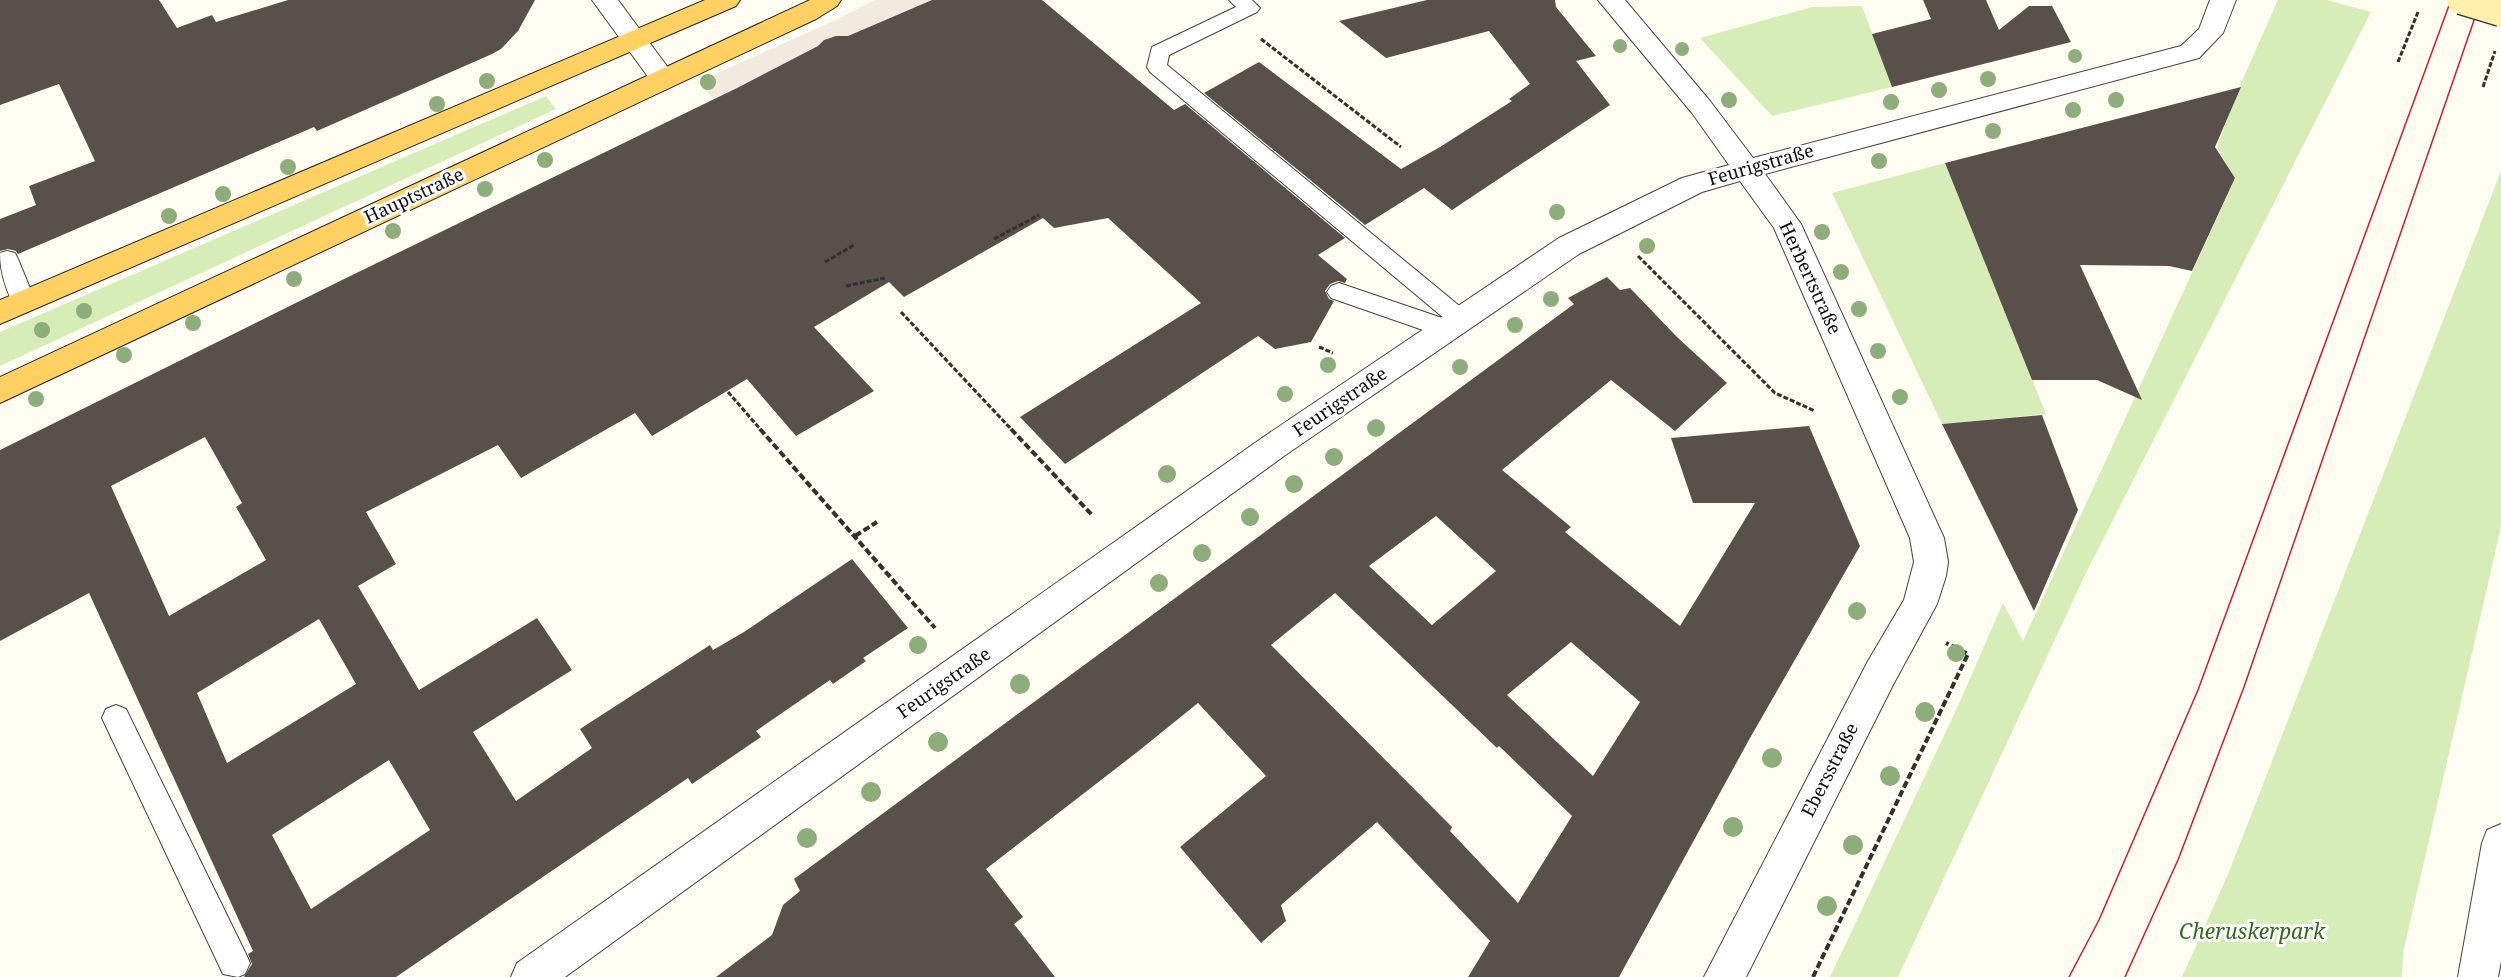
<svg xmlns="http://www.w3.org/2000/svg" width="2501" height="977" viewBox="0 0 2501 977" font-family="'Noto Serif',serif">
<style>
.green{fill:#d6edb8}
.plaza{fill:#f1ebdf}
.building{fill:#594f4b;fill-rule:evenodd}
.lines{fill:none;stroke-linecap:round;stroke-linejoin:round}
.lane-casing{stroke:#424242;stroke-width:2}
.street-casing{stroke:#424242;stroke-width:2}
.primary-casing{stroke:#202020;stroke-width:2}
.path-far1{stroke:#313131;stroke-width:3;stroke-dasharray:5 2;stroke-linecap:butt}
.path{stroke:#313131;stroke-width:4;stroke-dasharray:7 3;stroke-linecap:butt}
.lane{fill:#fff;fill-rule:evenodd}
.street{fill:#fff;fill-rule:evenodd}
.primary{fill:#ffd062;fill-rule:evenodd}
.tram{stroke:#ca1d2f;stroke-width:1.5}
.secondary-bridge-casing{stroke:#313131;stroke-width:31;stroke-linecap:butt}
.secondary-bridge{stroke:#fff1ad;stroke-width:28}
.tree{fill:#8dad7b}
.labels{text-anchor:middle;stroke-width:6;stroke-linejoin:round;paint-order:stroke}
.street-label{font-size:18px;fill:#0f0f0f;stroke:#fff}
.near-park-label{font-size:21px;font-style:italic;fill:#306c1a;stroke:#fff}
</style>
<rect width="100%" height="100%" fill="#fffcf2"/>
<g class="green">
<path d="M 2278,0 L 2327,0 L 2371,12 L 2085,575 L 1898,977 L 1830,977 L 1958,706 L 2003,603 L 2023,641 L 2235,179 L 2217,147 L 2241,83 Z"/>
<path d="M 1862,6 L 1892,87 L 1772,116 L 1700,38 L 1812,7 Z"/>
<path d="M 546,96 L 556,109 L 0,366 L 0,332 Z"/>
<path d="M 1945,163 L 2046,414 L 1942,424 L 1832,193 Z"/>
<path d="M 2501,171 L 2501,527 L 2403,953 L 2402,977 L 2182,977 L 2229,872 Z"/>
</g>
<path class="plaza" d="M 875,0 L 932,0 L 845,37 L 830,37 L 820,46 L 714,99 L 697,82 L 834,21 Z"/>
<g class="building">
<path d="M 0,0 L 159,0 L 177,28 L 212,15 L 216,22 L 288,0 L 535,0 L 518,31 L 501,49 L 492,54 L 317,131 L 314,127 L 18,254 L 16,251 L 8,249 L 0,251 L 0,219 L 36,205 L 29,186 L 95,161 L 59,84 L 0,105 Z"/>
<path d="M 932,0 L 1042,0 L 1174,110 L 1185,104 L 1345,238 L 1318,255 L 1347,279 L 1345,283 L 1338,281 L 1330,284 L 1325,291 L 1329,299 L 1334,301 L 1311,342 L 1275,349 L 1258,336 L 1065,464 L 1020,417 L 1201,303 L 1108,218 L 1054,228 L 1043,218 L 904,297 L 889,282 L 814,327 L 874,391 L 796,436 L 747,379 L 652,436 L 635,413 L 521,478 L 498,445 L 366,512 L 396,564 L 358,586 L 419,690 L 537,618 L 572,670 L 473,732 L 516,801 L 592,748 L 580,729 L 710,645 L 713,650 L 744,632 L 852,559 L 908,628 L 863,658 L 866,661 L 833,684 L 830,680 L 756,731 L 761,737 L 692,784 L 688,778 L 396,977 L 244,977 L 252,964 L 248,954 L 253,951 L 89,593 L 0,641 L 0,450 L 340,281 L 737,88 L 818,46 L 824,40 L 836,36 L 848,36 ZM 205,437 L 242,503 L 236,507 L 266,560 L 169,616 L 111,486 ZM 319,619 L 356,684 L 227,763 L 197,693 ZM 389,760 L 430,830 L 311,909 L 272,835 Z"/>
<path d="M 1427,0 L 1555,0 L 1556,7 L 1596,56 L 1576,61 L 1610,105 L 1452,210 L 1424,188 L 1365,225 L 1204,93 L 1259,62 L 1401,169 L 1440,147 L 1512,101 L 1509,99 L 1530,84 L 1489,31 L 1386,58 L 1339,21 Z"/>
<path d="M 1923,0 L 1986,0 L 1999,30 L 2029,6 L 2052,6 L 2071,42 L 1892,87 L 1872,34 L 1931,19 Z"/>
<path d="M 2241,87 L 2215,147 L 2235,178 L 2192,271 L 2169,266 L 2080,265 L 2142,400 L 2097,380 L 2032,380 L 1945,163 Z"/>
<path d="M 1607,277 L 1620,290 L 1630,288 L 1677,337 L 1727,383 L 1675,431 L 1611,380 L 1502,470 L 1571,527 L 1565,532 L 1680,626 L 1755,503 L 1693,503 L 1671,438 L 1809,426 L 1860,546 L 1750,738 L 1619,977 L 1468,977 L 1490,941 L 1377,822 L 1281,905 L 1286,921 L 1261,943 L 1180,847 L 1266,776 L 1198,703 L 1136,753 L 986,869 L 1023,917 L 1014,924 L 1055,977 L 716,977 L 772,935 L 783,905 L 800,891 L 794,879 L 1574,304 L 1568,298 ZM 1436,516 L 1496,571 L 1432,625 L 1369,566 ZM 1335,593 L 1497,748 L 1499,746 L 1572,816 L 1518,903 L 1450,831 L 1452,827 L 1271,645 ZM 1571,642 L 1640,702 L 1593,776 L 1507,695 Z"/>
<path d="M 2042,415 L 2078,510 L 2034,611 L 1942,424 Z"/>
</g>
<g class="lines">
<g class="lane-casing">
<g id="lane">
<path d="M 1229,0 L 1252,0 L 1260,8 L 1257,12 L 1169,55 L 1167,65 L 1468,313 L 1472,319 L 1468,325 L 1457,327 L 1454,335 L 1446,338 L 1331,298 L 1327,292 L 1331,286 L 1339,283 L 1445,319 L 1150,72 L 1147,67 L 1152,47 L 1236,7 Z"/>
<path d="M 7,251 L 15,253 L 18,259 L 36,303 L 32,309 L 24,312 L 16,309 C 6,291 0,273 0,253 Z"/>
<path d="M 116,705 L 126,709 L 245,952 L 250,963 L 245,974 L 238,977 L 223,974 L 102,718 L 106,709 Z"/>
</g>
</g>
<g class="street-casing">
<g id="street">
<path d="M 592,0 L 618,0 L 672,73 L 676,79 L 672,85 L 663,88 L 654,85 Z"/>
<path d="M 1598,0 L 1625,0 L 1710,101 L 1753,158 L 2181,46 L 2199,29 L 2210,0 L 2236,0 L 2223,33 L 2199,58 L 1765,174 L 1801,224 L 1944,538 L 1948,562 L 1946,576 L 1937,604 L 1894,683 L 1746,977 L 1704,977 L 1868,661 L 1904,600 L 1914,562 L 1910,538 L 1774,228 L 1740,181 L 1702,192 L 1579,254 L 1284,456 L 565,977 L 511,977 L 517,963 L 1262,438 L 1559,238 L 1682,178 L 1729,165 L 1692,113 Z"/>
<path d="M 2501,824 L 2501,961 L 2498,977 L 2458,977 L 2482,843 L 2487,830 Z"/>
</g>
</g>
<g class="primary-casing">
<g id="primary">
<path d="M 705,0 L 740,0 L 736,6 L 0,324 L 0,300 Z"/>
<path d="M 810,0 L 841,0 L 837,6 L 816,19 L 0,403 L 0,377 Z"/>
</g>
</g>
<g class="path-far1">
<path d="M 1261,39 L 1401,147"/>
<path d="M 2398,62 L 2418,12"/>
<path d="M 2483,87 L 2495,51"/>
<path d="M 994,239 L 1039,215"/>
<path d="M 1638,256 L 1775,393 L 1815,411"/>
<path d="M 825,262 L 854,245"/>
<path d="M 846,286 L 885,278"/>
<path d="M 901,312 L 1012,430"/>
<path d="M 1319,347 L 1333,353"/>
<path d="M 728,392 L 761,430"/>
</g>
<g class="path">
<path d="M 760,429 L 935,628"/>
<path d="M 1011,429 L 1093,516"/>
<path d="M 855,536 L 877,522"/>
<path d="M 1813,977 L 1968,654 L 1946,643"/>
</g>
<use href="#lane" class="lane"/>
<use href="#street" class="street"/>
<use href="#primary" class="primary"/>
<g class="tram">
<path d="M 2069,977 L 2099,920 L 2198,690 L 2451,0"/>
<path d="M 2125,977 L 2178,860 L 2244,687 L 2481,0"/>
</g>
<g class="secondary-bridge-casing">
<path id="secondary-bridge" d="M 2461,0 L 2501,12"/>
</g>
<use href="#secondary-bridge" class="secondary-bridge"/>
</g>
<g class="tree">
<circle cx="1620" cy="46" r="7"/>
<circle cx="1682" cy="49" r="7"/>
<circle cx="2075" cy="56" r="7"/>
<circle cx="1988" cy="79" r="8"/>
<circle cx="487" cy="81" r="8"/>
<circle cx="708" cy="82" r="8"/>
<circle cx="1939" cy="90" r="8"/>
<circle cx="1729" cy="100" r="8"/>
<circle cx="2116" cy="100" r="8"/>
<circle cx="1891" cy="102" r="8"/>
<circle cx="437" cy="104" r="8"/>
<circle cx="2073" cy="110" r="8"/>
<circle cx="1993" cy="131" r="8"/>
<circle cx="545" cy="160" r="8"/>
<circle cx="1879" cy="161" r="8"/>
<circle cx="288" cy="167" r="8"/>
<circle cx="485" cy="189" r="8"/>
<circle cx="223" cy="194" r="8"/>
<circle cx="1557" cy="212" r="8"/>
<circle cx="169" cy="216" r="8"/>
<circle cx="393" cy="231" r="8"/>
<circle cx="1822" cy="232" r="8"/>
<circle cx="1647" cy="246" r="8"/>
<circle cx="1841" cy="272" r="8"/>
<circle cx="294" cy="279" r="8"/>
<circle cx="1551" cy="299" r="8"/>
<circle cx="1859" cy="309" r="8"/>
<circle cx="84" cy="311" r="8"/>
<circle cx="193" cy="323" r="8"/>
<circle cx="1515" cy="325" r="8"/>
<circle cx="42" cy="330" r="8"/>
<circle cx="1878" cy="351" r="8"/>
<circle cx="124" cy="355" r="8"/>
<circle cx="1328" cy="365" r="8"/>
<circle cx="1460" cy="367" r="8"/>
<circle cx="1285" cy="394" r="8"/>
<circle cx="1900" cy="397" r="8"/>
<circle cx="36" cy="399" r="8"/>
<circle cx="1376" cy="428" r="9"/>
<circle cx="1334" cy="457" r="9"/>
<circle cx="1167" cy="474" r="9"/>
<circle cx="1294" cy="484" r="9"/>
<circle cx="1250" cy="517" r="9"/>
<circle cx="1202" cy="553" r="9"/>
<circle cx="1159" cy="583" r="9"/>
<circle cx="1857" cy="611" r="9"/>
<circle cx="918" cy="645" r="9"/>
<circle cx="1956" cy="653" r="9"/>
<circle cx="1020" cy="684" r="10"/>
<circle cx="1925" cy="712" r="10"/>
<circle cx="938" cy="742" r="10"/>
<circle cx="1772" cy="758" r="10"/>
<circle cx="1890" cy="776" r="10"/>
<circle cx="871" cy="792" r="10"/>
<circle cx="1733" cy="827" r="10"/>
<circle cx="807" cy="838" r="10"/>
<circle cx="1853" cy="845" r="10"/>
<circle cx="1827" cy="906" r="10"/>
</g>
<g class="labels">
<g class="street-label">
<text transform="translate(1761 165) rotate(-16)" y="6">Feurigstraße</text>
<text transform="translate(414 196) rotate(-25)" y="6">Hauptstraße</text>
<text transform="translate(1810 278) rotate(65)" y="6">Herbertstraße</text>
<text transform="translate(1340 402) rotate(-34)" y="6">Feurigstraße</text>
<text transform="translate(944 683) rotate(-35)" y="6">Feurigstraße</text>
<text transform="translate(1830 770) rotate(-63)" y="6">Ebersstraße</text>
</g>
<g class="near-park-label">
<text x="2252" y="939">Cheruskerpark</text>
</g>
</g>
</svg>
